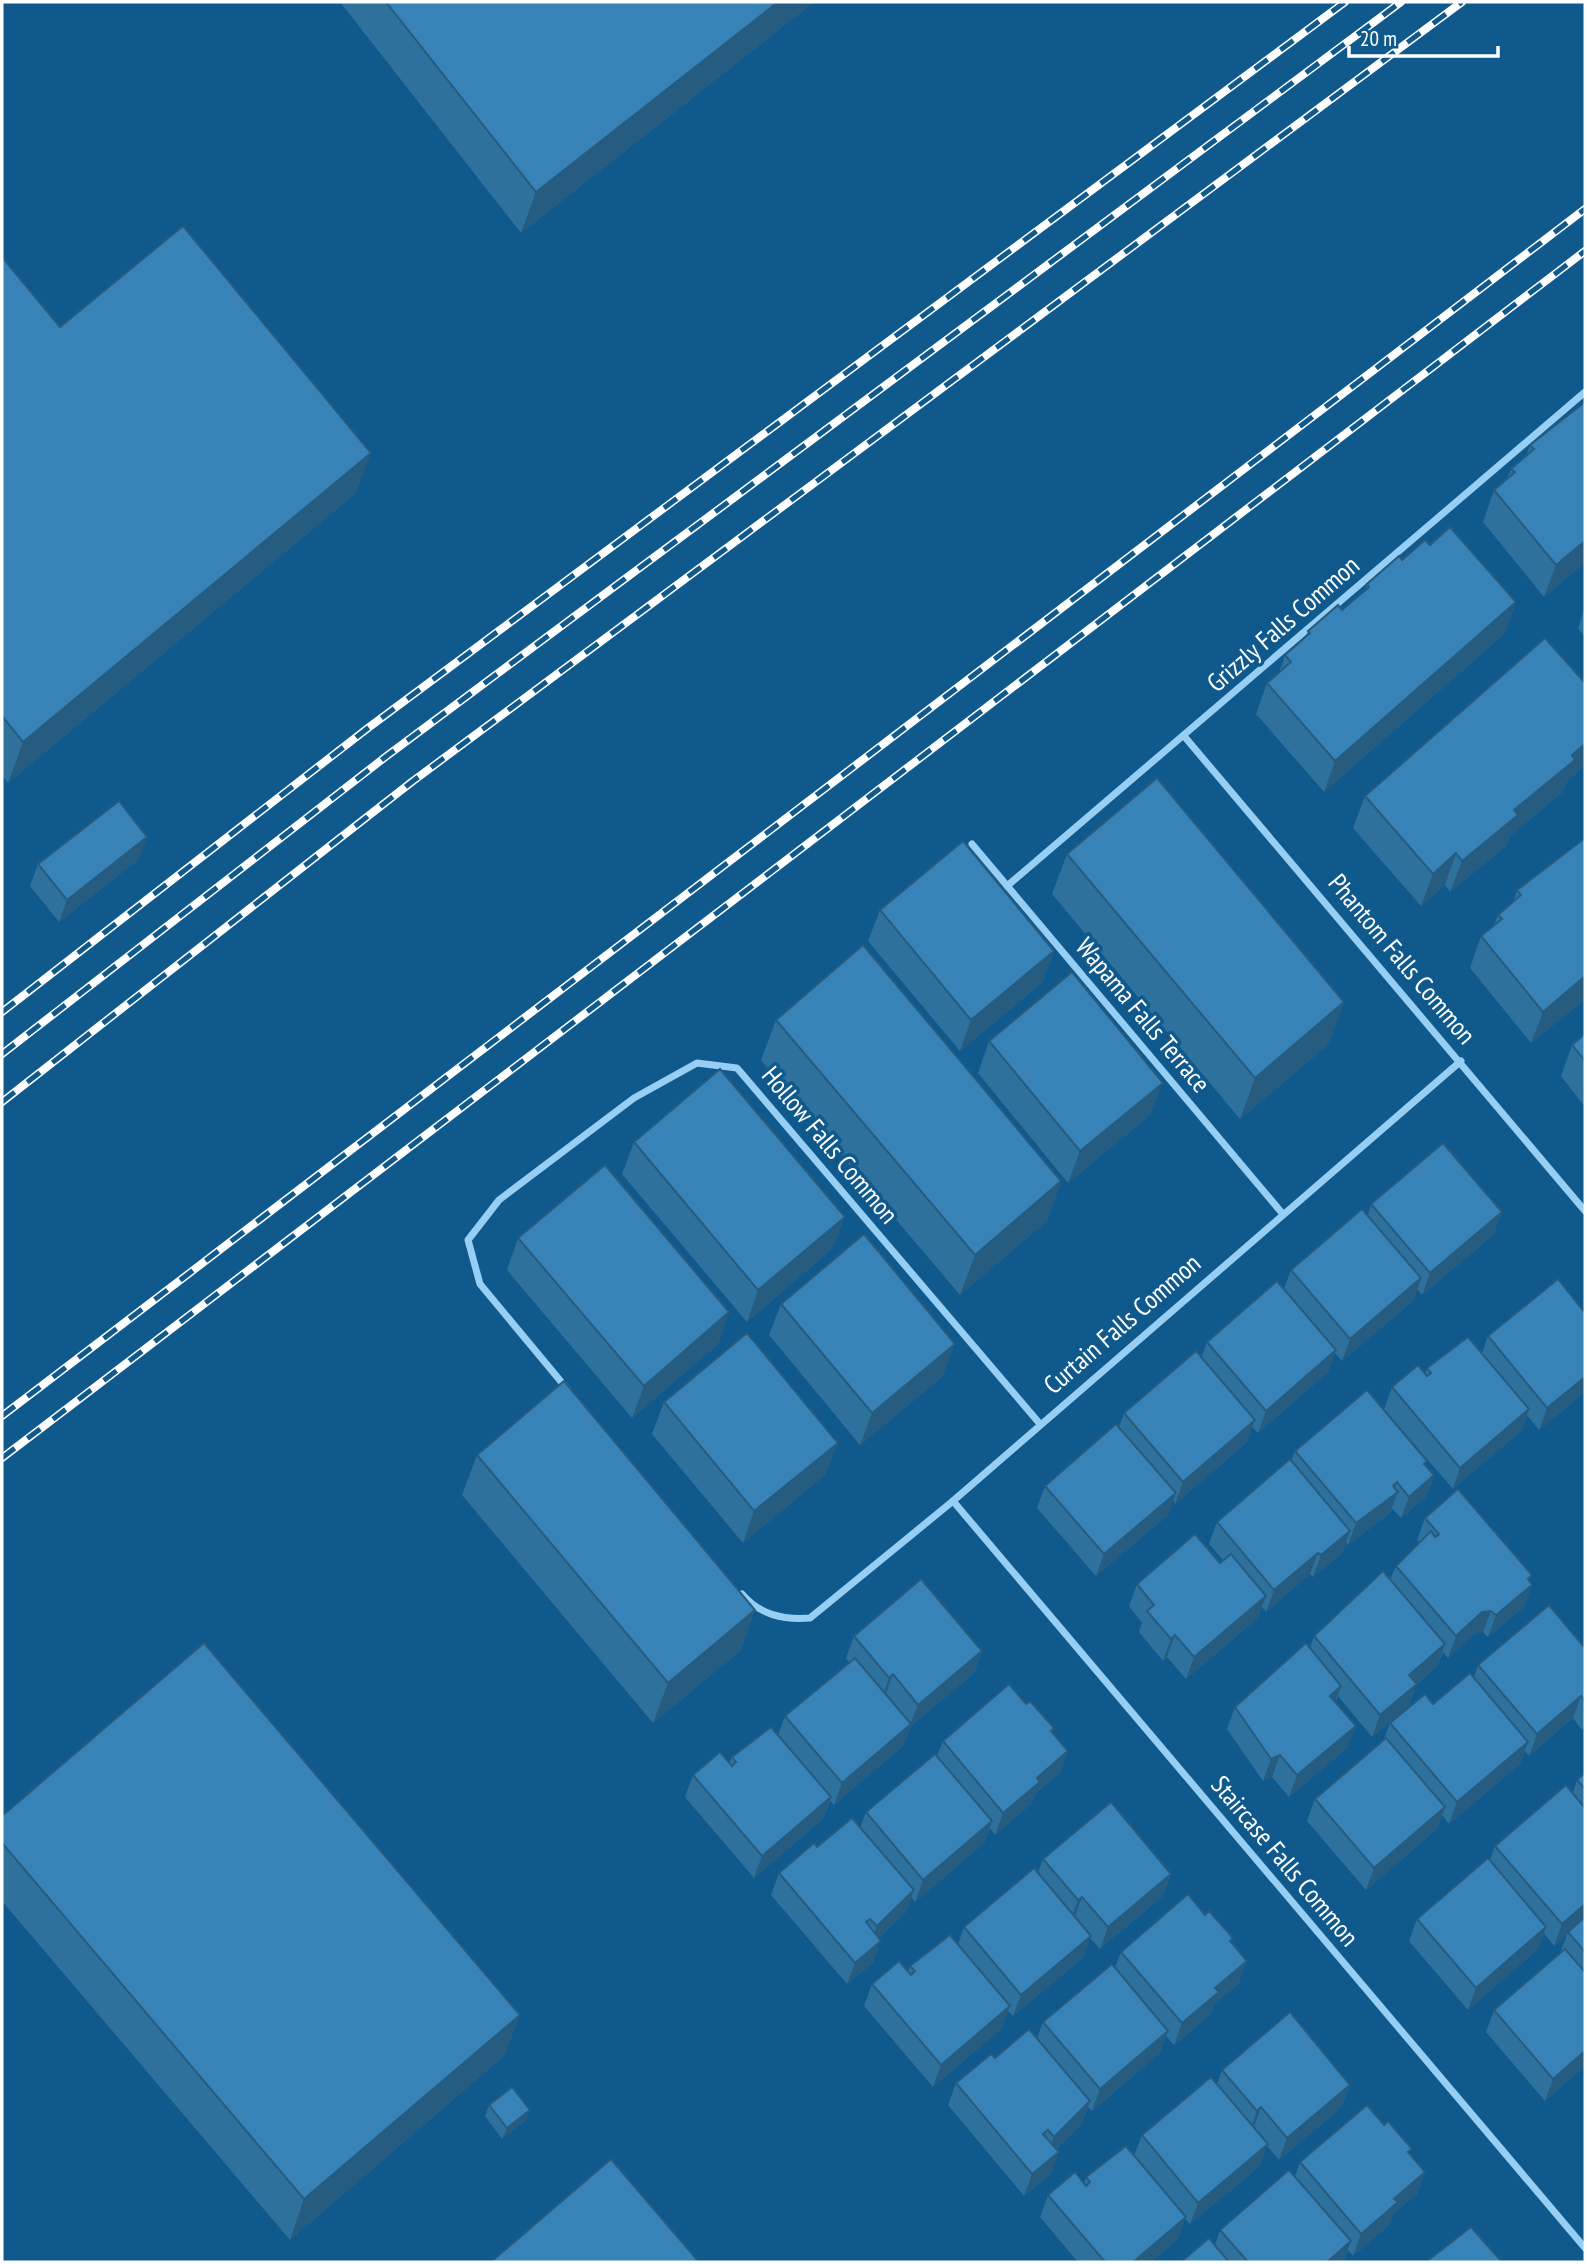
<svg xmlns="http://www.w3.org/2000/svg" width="1587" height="2264" viewBox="0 0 1587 2264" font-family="'PT Sans Narrow',sans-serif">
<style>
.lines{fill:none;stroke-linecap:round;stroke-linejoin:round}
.minor{stroke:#97cef3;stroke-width:7}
.rail-casing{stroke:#fff;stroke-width:8}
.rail{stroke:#0f598d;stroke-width:5;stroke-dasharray:16;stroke-linecap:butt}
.wall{fill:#2f719d}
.shaded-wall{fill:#265c80}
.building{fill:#3783b7;stroke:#265c80;stroke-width:2}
.labels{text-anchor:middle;stroke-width:7;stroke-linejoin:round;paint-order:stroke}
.street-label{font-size:26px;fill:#fff;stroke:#0f598d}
</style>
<rect width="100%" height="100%" fill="#0f598d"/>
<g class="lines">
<g class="minor">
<path d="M 1184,736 L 1585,1211"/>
<path d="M 972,844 L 1282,1213"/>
<path d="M 1007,886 L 1585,392"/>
<path d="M 568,1390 L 480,1284 L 468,1240 L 499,1200 L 634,1098 L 697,1063 L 737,1068 L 1040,1424"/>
<path d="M 953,1501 L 1585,2248"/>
<path d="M 742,1594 C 760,1615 783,1620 810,1618 L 953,1501 L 1461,1061"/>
</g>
<g class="rail-casing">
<g id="rail">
<path d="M 2,1012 L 368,728 L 1345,2"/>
<path d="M 2,1054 L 388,755 L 1401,2"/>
<path d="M 2,1102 L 413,781 L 1462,2"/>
<path d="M 2,1416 L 1585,209"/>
<path d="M 2,1458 L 1585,251"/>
</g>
</g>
<use href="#rail" class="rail"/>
</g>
<g class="wall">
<path d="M 340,2 L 814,2 L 521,233 Z"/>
<path d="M 2,257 L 60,327 L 356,493 L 8,783 L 2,775 Z"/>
<path d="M 1585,402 L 1585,563 L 1544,597 L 1483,522 L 1494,490 L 1507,478 L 1511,469 L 1526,456 L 1530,445 Z"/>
<path d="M 1430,545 L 1516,602 L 1504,634 L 1324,792 L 1256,714 L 1267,683 L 1279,673 L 1285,655 L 1306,636 L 1308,631 L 1342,610 L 1365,590 L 1367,584 L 1402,560 Z"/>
<path d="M 1585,607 L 1585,637 L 1578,628 Z"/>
<path d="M 1585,683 L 1585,760 L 1582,768 L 1567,781 L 1563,792 L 1511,835 L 1506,846 L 1450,892 L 1445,885 L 1421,906 L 1353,828 L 1365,796 Z"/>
<path d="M 1585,838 L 1585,999 L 1531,1043 L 1470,968 L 1481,936 L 1494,925 L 1498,915 L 1513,902 L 1517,890 Z"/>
<path d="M 1067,854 L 1330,1043 L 1240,1119 L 1052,894 Z"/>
<path d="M 139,859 L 59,922 L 30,886 L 38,864 Z"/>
<path d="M 880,910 L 1054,951 L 1042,983 L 960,1051 L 868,941 Z"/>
<path d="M 776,1020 L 1061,1181 L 1047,1221 L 960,1295 L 761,1060 Z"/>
<path d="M 1585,1034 L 1585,1107 L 1561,1076 L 1572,1045 Z"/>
<path d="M 989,1041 L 1151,1114 L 1068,1183 L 978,1073 Z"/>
<path d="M 634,1142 L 833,1248 L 747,1322 L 622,1174 Z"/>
<path d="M 1371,1204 L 1494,1234 L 1422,1295 L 1417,1289 L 1414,1300 L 1342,1361 L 1335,1353 L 1328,1372 L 1258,1433 L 1252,1427 L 1247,1442 L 1175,1504 L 1173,1500 L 1168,1515 L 1096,1576 L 1037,1508 L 1045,1486 L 1119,1427 L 1124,1413 L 1201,1358 L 1207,1342 L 1284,1289 L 1291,1270 L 1368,1215 Z"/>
<path d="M 518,1238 L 729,1312 L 718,1344 L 632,1418 L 507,1270 Z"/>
<path d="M 781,1304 L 943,1376 L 860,1445 L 769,1335 Z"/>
<path d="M 1585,1313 L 1585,1392 L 1539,1430 L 1527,1415 L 1521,1431 L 1453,1489 L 1384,1409 L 1392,1387 L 1425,1374 L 1427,1368 L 1482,1353 L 1488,1336 Z"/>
<path d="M 664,1402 L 826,1474 L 743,1543 L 652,1434 Z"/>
<path d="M 1295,1451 L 1426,1465 L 1434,1475 L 1426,1497 L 1401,1518 L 1392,1508 L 1390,1513 L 1348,1545 L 1346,1542 L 1342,1553 L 1313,1577 L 1310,1574 L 1266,1612 L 1262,1607 L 1258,1618 L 1186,1679 L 1167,1657 L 1163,1661 L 1139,1632 L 1142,1623 L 1129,1606 L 1137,1584 L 1220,1563 L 1223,1560 L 1209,1544 L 1217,1522 L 1291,1461 Z"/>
<path d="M 477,1455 L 755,1610 L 741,1650 L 653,1723 L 462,1495 Z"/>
<path d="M 1425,1518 L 1530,1582 L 1532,1585 L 1524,1607 L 1488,1637 L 1483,1632 L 1474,1634 L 1448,1658 L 1443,1652 L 1437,1666 L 1417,1684 L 1409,1706 L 1372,1737 L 1338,1696 L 1336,1702 L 1348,1747 L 1289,1797 L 1272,1777 L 1263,1781 L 1227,1729 L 1235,1707 L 1310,1648 L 1314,1636 L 1390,1580 L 1396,1566 L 1420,1542 L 1417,1540 Z"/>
<path d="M 854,1636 L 982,1651 L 974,1673 L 911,1726 L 903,1746 L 834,1805 L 830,1801 L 823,1819 L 754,1878 L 685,1797 L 693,1775 L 729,1763 L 732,1757 L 778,1735 L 785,1716 L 849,1662 L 846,1658 Z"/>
<path d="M 1585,1648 L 1585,1727 L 1582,1730 L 1573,1718 L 1529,1756 L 1525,1751 L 1520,1764 L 1449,1824 L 1442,1815 L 1437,1829 L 1366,1890 L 1307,1821 L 1315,1799 L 1384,1739 L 1390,1723 L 1433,1704 L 1474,1677 L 1478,1665 Z"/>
<path d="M 1026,1704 L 1068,1751 L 1060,1773 L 1035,1794 L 1032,1803 L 995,1835 L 990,1828 L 984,1843 L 915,1902 L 911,1897 L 906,1912 L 879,1938 L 873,1963 L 847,1984 L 771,1895 L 779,1873 L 817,1847 L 860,1827 L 866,1812 L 937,1756 L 943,1741 Z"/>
<path d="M 1585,1773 L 1585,2066 L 1545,2101 L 1486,2032 L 1494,2010 L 1560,1953 L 1567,1935 L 1554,1946 L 1544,1933 L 1538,1949 L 1468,2010 L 1409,1941 L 1417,1919 L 1490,1860 L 1495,1846 L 1573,1793 L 1577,1780 Z"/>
<path d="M 2,1816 L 505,2055 L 290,2240 L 2,1901 Z"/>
<path d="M 1043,1859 L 1171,1874 L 1163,1896 L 1100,1949 L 1090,1938 L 1083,1958 L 1013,2016 L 1008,2011 L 1002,2028 L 933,2087 L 864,2006 L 872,1984 L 908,1972 L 910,1966 L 958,1944 L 964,1927 L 1038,1873 Z"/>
<path d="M 1205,1915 L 1231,1943 L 1239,1983 L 1214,2004 L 1211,2014 L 1174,2045 L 1166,2036 L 1160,2053 L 1092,2111 L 1088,2107 L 1082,2123 L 1056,2149 L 1051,2174 L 1024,2196 L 948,2105 L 956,2083 L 995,2058 L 1037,2038 L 1043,2022 L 1115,1967 L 1121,1952 Z"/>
<path d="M 1222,2070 L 1350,2085 L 1342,2107 L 1279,2160 L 1267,2146 L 1260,2166 L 1190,2224 L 1185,2219 L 1178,2239 L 1151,2262 L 1078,2262 L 1040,2217 L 1048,2195 L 1084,2183 L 1086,2177 L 1134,2156 L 1142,2135 L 1217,2084 Z"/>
<path d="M 489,2105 L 530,2110 L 525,2121 L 502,2139 L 485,2116 Z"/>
<path d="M 1410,2154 L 1425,2172 L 1417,2194 L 1393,2214 L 1390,2224 L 1353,2256 L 1348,2250 L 1343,2262 L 1181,2262 L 1215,2245 L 1220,2230 L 1295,2176 L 1300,2162 Z"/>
</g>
<g class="shaded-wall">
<path d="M 778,2 L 814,2 L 521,233 L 536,192 Z"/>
<path d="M 371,453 L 356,493 L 8,783 L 23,742 Z"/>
<path d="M 1585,541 L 1585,563 L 1544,597 L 1556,565 Z"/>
<path d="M 1516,602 L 1504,634 L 1324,792 L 1335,761 Z"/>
<path d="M 1585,744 L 1585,760 L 1582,768 L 1567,781 L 1563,792 L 1511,835 L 1506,846 L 1450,892 L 1462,861 L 1514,810 Z"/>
<path d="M 147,837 L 139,859 L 59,922 L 67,900 Z"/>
<path d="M 1456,853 L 1445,885 L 1421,906 L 1433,874 Z"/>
<path d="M 1054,951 L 1042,983 L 960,1051 L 971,1020 Z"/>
<path d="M 1585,976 L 1585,999 L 1531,1043 L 1543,1012 Z"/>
<path d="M 1344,1002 L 1330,1043 L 1240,1119 L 1255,1078 Z"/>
<path d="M 1163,1083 L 1151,1114 L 1068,1183 L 1080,1151 Z"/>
<path d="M 1061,1181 L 1047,1221 L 960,1295 L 975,1255 Z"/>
<path d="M 1502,1212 L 1494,1234 L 1422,1295 L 1430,1273 Z"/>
<path d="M 845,1217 L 833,1248 L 747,1322 L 758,1290 Z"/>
<path d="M 1421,1278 L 1414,1300 L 1342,1361 L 1350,1339 Z"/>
<path d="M 729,1312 L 718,1344 L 632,1418 L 644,1386 Z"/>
<path d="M 955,1344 L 943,1376 L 860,1445 L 872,1413 Z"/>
<path d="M 1336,1350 L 1328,1372 L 1258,1433 L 1266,1411 Z"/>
<path d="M 1585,1377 L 1585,1392 L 1539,1430 L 1547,1408 Z"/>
<path d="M 1529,1409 L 1521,1431 L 1453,1489 L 1460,1468 Z"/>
<path d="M 1255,1420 L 1247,1442 L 1175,1504 L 1183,1482 Z"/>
<path d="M 838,1443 L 826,1474 L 743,1543 L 754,1511 Z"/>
<path d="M 1434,1475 L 1426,1497 L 1401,1518 L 1409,1497 Z"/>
<path d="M 1397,1482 L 1392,1496 L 1398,1492 L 1390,1513 L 1348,1545 L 1356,1523 Z"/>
<path d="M 1176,1493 L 1168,1515 L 1096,1576 L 1104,1554 Z"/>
<path d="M 1350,1531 L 1342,1553 L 1313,1577 L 1321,1555 Z"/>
<path d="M 1318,1553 L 1310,1574 L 1266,1612 L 1274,1590 Z"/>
<path d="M 1532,1575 L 1527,1588 L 1532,1585 L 1524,1607 L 1488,1637 L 1496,1615 Z"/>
<path d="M 1266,1596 L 1258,1618 L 1186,1679 L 1194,1657 Z"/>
<path d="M 755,1610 L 741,1650 L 653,1723 L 668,1683 Z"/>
<path d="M 1491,1611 L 1483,1632 L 1474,1634 L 1448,1658 L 1456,1636 L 1482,1612 Z"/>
<path d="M 1175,1635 L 1167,1657 L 1163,1661 L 1171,1639 Z"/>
<path d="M 1445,1644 L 1437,1666 L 1401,1697 L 1409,1675 Z"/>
<path d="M 982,1651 L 974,1673 L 911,1726 L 903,1746 L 834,1805 L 842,1783 L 910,1725 L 918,1705 Z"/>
<path d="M 893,1674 L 885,1696 L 881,1700 L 889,1678 Z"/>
<path d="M 1417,1684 L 1409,1706 L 1372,1737 L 1380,1715 Z"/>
<path d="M 1341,1686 L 1333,1708 L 1330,1696 Z"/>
<path d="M 1581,1696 L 1573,1718 L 1529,1756 L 1537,1734 Z"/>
<path d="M 1356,1726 L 1348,1747 L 1289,1797 L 1297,1775 Z"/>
<path d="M 1528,1742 L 1520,1764 L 1449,1824 L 1457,1802 Z"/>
<path d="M 1068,1751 L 1060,1773 L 1035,1794 L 1032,1803 L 995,1835 L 1003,1813 L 1037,1778 Z"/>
<path d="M 1280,1755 L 1272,1777 L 1263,1781 L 1271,1759 Z"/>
<path d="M 831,1797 L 823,1819 L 754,1878 L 762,1856 Z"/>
<path d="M 1445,1807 L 1437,1829 L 1366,1890 L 1374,1868 Z"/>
<path d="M 992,1821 L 984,1843 L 915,1902 L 923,1880 Z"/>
<path d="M 1171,1874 L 1163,1896 L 1100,1949 L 1108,1927 Z"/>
<path d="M 914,1890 L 906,1912 L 869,1948 L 877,1926 Z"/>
<path d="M 1082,1897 L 1074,1919 L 1070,1922 L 1078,1900 Z"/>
<path d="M 1585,1904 L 1585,1919 L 1568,1932 L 1567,1935 L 1554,1946 L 1562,1924 Z"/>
<path d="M 1546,1927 L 1538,1949 L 1468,2010 L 1476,1988 Z"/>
<path d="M 1091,1936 L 1083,1958 L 1013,2016 L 1021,1995 Z"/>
<path d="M 881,1941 L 873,1963 L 847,1984 L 855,1963 Z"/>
<path d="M 1247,1961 L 1239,1983 L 1214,2004 L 1211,2014 L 1174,2045 L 1182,2023 L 1215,1988 Z"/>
<path d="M 1010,2006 L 1002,2028 L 933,2087 L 941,2065 Z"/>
<path d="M 520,2015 L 505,2055 L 290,2240 L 304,2199 Z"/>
<path d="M 1168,2031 L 1160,2053 L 1092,2111 L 1100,2089 Z"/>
<path d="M 1585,2051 L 1585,2066 L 1545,2101 L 1553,2079 Z"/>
<path d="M 1350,2085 L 1342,2107 L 1279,2160 L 1287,2138 Z"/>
<path d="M 1090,2101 L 1082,2123 L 1046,2159 L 1054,2137 Z"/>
<path d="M 1261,2107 L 1253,2129 L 1249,2133 L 1257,2111 Z"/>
<path d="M 530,2110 L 525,2121 L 502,2139 L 507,2128 Z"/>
<path d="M 1268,2144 L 1260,2166 L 1190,2224 L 1198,2203 Z"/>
<path d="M 1059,2152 L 1051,2174 L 1024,2196 L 1032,2174 Z"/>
<path d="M 1425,2172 L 1417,2194 L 1393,2214 L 1390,2224 L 1353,2256 L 1361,2234 L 1394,2199 Z"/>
<path d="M 1186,2217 L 1178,2239 L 1151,2262 L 1133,2262 Z"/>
<path d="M 1351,2241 L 1343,2262 L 1327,2262 Z"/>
</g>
<g class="building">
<path d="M 386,2 L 778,2 L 536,192 Z"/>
<path d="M 183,226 L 371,453 L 23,742 L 2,716 L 2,257 L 60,327 Z"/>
<path d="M 1585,402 L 1585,541 L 1556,565 L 1494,490 L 1515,472 L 1511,469 L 1534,449 L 1530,445 Z"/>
<path d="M 1450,527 L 1516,602 L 1335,761 L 1267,683 L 1291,662 L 1285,655 L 1310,633 L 1308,631 L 1338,605 L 1342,610 L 1369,587 L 1367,584 L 1399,556 L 1402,560 L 1425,540 L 1430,545 Z"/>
<path d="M 1545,638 L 1585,683 L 1585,744 L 1572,755 L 1575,760 L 1514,810 L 1518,815 L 1462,861 L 1456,853 L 1433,874 L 1365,796 Z"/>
<path d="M 1157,778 L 1344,1002 L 1255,1078 L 1067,854 Z"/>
<path d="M 119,801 L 147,837 L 67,900 L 38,864 Z"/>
<path d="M 1585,838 L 1585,976 L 1543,1012 L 1481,936 L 1502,919 L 1498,915 L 1521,895 L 1517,890 Z"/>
<path d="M 963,841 L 1054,951 L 971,1020 L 880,910 Z"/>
<path d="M 863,945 L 1061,1181 L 975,1255 L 776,1020 Z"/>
<path d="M 1072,972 L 1163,1083 L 1080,1151 L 989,1041 Z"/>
<path d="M 1585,1034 L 1585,1061 L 1572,1045 Z"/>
<path d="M 720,1069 L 845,1217 L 758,1290 L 634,1142 Z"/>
<path d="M 1443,1143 L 1502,1212 L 1430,1273 L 1371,1204 Z"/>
<path d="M 605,1165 L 729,1312 L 644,1386 L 518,1238 Z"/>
<path d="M 1362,1209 L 1421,1278 L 1350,1339 L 1291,1270 Z"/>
<path d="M 864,1234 L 955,1344 L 872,1413 L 781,1304 Z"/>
<path d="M 1558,1279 L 1585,1313 L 1585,1377 L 1547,1408 L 1488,1336 Z"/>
<path d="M 1277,1281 L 1336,1350 L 1266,1411 L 1207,1342 Z"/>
<path d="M 747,1333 L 838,1443 L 754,1511 L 664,1402 Z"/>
<path d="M 1468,1337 L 1529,1409 L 1460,1468 L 1392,1387 L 1418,1365 L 1427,1376 L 1431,1373 L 1427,1368 Z"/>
<path d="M 1196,1351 L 1255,1420 L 1183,1482 L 1124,1413 Z"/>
<path d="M 564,1381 L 755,1610 L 668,1683 L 477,1455 Z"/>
<path d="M 1367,1390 L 1427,1461 L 1424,1464 L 1434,1475 L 1409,1497 L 1397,1482 L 1393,1486 L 1398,1492 L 1356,1523 L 1295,1451 Z"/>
<path d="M 1116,1424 L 1176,1493 L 1104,1554 L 1045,1486 Z"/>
<path d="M 1290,1459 L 1350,1531 L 1321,1555 L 1318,1553 L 1274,1590 L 1217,1522 Z"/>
<path d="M 1458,1489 L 1532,1575 L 1528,1579 L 1532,1585 L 1496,1615 L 1491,1611 L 1482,1612 L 1456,1636 L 1396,1566 L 1431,1531 L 1435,1537 L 1439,1534 L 1425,1518 Z"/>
<path d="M 1195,1534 L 1220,1563 L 1231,1554 L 1266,1596 L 1194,1657 L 1175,1635 L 1171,1639 L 1147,1611 L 1154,1605 L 1137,1584 Z"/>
<path d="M 1383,1571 L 1445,1644 L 1409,1675 L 1417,1684 L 1380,1715 L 1314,1636 Z"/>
<path d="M 921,1579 L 982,1651 L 918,1705 L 893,1674 L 889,1678 L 854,1636 Z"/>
<path d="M 1549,1605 L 1585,1648 L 1585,1702 L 1581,1696 L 1537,1734 L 1478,1665 Z"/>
<path d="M 204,1643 L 520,2015 L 304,2199 L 2,1843 L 2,1816 Z"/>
<path d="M 1306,1643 L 1341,1686 L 1330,1696 L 1356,1726 L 1297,1775 L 1280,1755 L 1271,1759 L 1235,1707 Z"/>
<path d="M 855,1658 L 911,1724 L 842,1783 L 785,1716 Z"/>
<path d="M 1470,1673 L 1528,1742 L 1457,1802 L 1390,1723 L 1425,1694 L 1433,1704 Z"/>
<path d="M 1009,1684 L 1026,1704 L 1030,1701 L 1054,1728 L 1051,1731 L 1068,1751 L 1037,1778 L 1040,1782 L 1003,1813 L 943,1741 Z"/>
<path d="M 771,1727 L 831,1797 L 762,1856 L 693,1775 L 720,1752 L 732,1766 L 736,1762 L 732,1757 Z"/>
<path d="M 1386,1738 L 1445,1807 L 1374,1868 L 1315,1799 Z"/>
<path d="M 935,1754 L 992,1821 L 923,1880 L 866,1812 Z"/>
<path d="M 1585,1773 L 1585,1789 L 1577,1780 Z"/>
<path d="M 1566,1785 L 1585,1808 L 1585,1904 L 1562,1924 L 1495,1846 Z"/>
<path d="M 1111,1802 L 1171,1874 L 1108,1927 L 1082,1897 L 1078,1900 L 1043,1859 Z"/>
<path d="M 852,1818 L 914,1890 L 877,1926 L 870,1919 L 866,1922 L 881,1941 L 855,1963 L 779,1873 L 814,1843 L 817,1847 Z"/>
<path d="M 1488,1858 L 1546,1927 L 1476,1988 L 1417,1919 Z"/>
<path d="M 1034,1868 L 1091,1936 L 1021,1995 L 964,1927 Z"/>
<path d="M 1188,1894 L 1205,1915 L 1209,1911 L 1233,1938 L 1230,1941 L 1247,1961 L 1215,1988 L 1219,1992 L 1182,2023 L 1121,1952 Z"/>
<path d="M 1585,1917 L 1585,1952 L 1568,1932 Z"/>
<path d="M 950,1935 L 1010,2006 L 941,2065 L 872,1984 L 899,1961 L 911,1975 L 915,1971 L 910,1966 Z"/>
<path d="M 1565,1949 L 1585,1972 L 1585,2051 L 1553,2079 L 1494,2010 Z"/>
<path d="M 1112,1964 L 1168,2031 L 1100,2089 L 1043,2022 Z"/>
<path d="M 1290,2012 L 1350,2085 L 1287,2138 L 1261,2107 L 1257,2111 L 1222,2070 Z"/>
<path d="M 1029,2029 L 1090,2101 L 1054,2137 L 1048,2130 L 1043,2134 L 1059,2152 L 1032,2174 L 956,2083 L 991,2054 L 995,2058 Z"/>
<path d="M 1211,2077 L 1268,2144 L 1198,2203 L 1142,2135 Z"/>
<path d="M 512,2087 L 530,2110 L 507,2128 L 489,2105 Z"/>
<path d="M 1367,2105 L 1384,2125 L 1388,2121 L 1412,2149 L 1408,2152 L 1425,2172 L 1394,2199 L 1398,2202 L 1361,2234 L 1300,2162 Z"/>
<path d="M 1126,2146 L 1186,2217 L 1133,2262 L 1105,2262 L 1048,2195 L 1075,2172 L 1086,2186 L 1090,2182 L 1086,2177 Z"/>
<path d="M 611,2159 L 699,2262 L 491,2262 Z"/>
<path d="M 1289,2170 L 1351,2241 L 1327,2262 L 1248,2262 L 1220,2230 Z"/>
<path d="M 1471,2227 L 1502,2262 L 1426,2262 Z"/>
<path d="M 1209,2238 L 1229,2262 L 1181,2262 Z"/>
</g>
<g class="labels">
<g class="street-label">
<text transform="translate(1283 624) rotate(-41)" y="9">Grizzly Falls Common</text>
<text transform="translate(1402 959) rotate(50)" y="9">Phantom Falls Common</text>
<text transform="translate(1143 1015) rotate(50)" y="9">Wapama Falls Terrace</text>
<text transform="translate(830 1145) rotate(50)" y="9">Hollow Falls Common</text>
<text transform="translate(1122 1324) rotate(-41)" y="9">Curtain Falls Common</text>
<text transform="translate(1285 1861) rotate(50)" y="9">Staircase Falls Common</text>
</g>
</g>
<rect width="1587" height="2264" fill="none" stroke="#ffffff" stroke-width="7"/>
<path d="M1349 46v10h149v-10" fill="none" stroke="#ffffff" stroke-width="3.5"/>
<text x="1360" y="46" font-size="21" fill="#ffffff" stroke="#0f598d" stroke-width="5" paint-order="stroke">20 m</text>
</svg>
